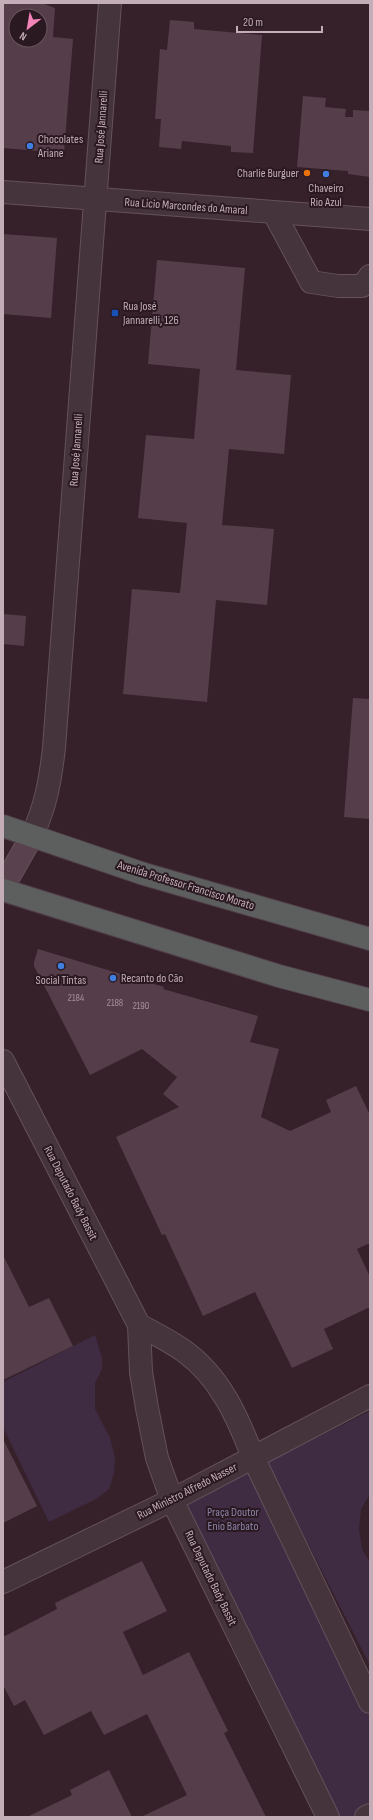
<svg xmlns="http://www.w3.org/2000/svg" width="373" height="1820" viewBox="0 0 373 1820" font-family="'Sofia Sans Condensed',sans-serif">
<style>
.green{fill:#3f2c43}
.building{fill:#563d4a;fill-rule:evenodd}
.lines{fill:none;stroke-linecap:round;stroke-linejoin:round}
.minor-casing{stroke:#64515b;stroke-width:24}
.secondary-casing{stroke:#64515b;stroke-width:24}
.trunk-casing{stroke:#513e48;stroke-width:24}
.minor{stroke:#46343d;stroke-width:22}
.secondary{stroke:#59424d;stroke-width:22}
.trunk{stroke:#5c5f5e;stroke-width:22}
.shop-dot{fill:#3f7fe0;stroke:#2b1922;stroke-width:1.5}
.food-dot{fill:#e8710a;stroke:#2b1922;stroke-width:1.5}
.transit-dot{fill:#1a4fb4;stroke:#2b1922;stroke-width:1.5}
.labels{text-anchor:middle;stroke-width:4;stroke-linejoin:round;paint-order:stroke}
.number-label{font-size:10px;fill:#a8929c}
.street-label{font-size:12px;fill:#c3aeb8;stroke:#2b1922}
.poi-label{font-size:12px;fill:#c3aeb8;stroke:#2b1922;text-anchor:start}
.park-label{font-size:12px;fill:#8a85a8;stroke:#2b1922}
</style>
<rect width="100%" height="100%" fill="#36212b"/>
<g class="green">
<path d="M 95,1335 L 102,1358 L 102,1369 L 95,1383 L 95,1409 L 110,1438 L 115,1458 L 114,1473 L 109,1489 L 98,1498 L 49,1522 L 3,1427 L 3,1382 Z"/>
<path d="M 370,1411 L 370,1494 L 361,1509 L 359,1529 L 362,1549 L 370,1563 L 370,1665 L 267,1463 Z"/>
<path d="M 253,1457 L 370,1702 L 370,1815 L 366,1817 L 328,1817 L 172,1500 Z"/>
</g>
<g class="building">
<path d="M 3,3 L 42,3 L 55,8 L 53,37 L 73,39 L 64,153 L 3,148 ZM 16,16 L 40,16 L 40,40 L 16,40 Z"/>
<path d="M 170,20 L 194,22 L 194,29 L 262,35 L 253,153 L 231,152 L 231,146 L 182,141 L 181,149 L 159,147 L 161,119 L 155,119 L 160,49 L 167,50 Z"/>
<path d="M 303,96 L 326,98 L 325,107 L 346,109 L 345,117 L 353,117 L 353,110 L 370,111 L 370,177 L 348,174 L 348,171 L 297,167 Z"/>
<path d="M 3,234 L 57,238 L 51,318 L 3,314 Z"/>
<path d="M 157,260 L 245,268 L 236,370 L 291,375 L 284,454 L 229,449 L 222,525 L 274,529 L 267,605 L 216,600 L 207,702 L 123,694 L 132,589 L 180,593 L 187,523 L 138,518 L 146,435 L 194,439 L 200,369 L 148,364 Z"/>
<path d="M 3,614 L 26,616 L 24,646 L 3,644 Z"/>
<path d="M 353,698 L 370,699 L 370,819 L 344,817 Z"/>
<path d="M 38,949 L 164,987 L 163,989 L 258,1016 L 250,1042 L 279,1049 L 261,1117 L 290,1131 L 331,1112 L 326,1100 L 356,1086 L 370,1115 L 370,1243 L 357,1249 L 370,1277 L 370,1307 L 324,1329 L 333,1349 L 292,1368 L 255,1292 L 203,1316 L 165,1234 L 162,1235 L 116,1137 L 179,1107 L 163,1094 L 177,1077 L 142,1049 L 90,1075 L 34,966 L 34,962 Z"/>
<path d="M 3,1255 L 29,1307 L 49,1298 L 73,1346 L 3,1380 Z"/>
<path d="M 3,1439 L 37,1506 L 3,1523 Z"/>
<path d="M 142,1561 L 167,1611 L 123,1632 L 143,1675 L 189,1652 L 228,1731 L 224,1733 L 266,1817 L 141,1817 L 187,1795 L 147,1714 L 104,1735 L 91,1711 L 44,1735 L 25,1700 L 14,1706 L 3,1685 L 3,1637 L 57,1609 L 55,1603 Z"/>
<path d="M 109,1770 L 132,1817 L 27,1817 L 72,1795 L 70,1790 Z"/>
</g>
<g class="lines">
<g class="minor-casing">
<g id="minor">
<path d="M 3,192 L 370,219"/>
<path d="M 274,213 L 311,282 L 338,286 L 362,286 L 370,276"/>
<path d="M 32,836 C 46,805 50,782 54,748 L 110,3"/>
<path d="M 3,1061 L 139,1325 L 141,1372 L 147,1408 L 157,1458 L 172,1500 L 328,1817"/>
<path d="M 139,1325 C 154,1333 170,1341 184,1351 C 220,1377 237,1416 253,1457 L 370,1702"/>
<path d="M 3,1582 L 172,1500 L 370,1396"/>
<path d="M 366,1817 L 370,1815"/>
</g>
</g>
<g class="secondary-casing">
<path id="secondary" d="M 3,887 L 32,836"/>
</g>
<g class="trunk-casing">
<g id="trunk">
<path d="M 3,826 L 144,874 L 370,939"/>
<path d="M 3,890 L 279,976 L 370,1000"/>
</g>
</g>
<use href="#minor" class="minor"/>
<use href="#secondary" class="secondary"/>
<use href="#trunk" class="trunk"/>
</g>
<g class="shop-dot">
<circle cx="30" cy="146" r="4"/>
<circle cx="326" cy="174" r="4"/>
<circle cx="61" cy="966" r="4"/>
<circle cx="113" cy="978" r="4"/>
</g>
<circle class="food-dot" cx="307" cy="173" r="4"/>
<rect class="transit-dot" x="111" y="309" width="8" height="8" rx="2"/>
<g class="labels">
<g class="number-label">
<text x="76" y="1001">2184</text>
<text x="115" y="1006">2188</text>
<text x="141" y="1009">2190</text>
</g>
<g class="street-label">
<text transform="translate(101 127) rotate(-86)" y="4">Rua José Jannarelli</text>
<text transform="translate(186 206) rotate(4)" y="4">Rua Licio Marcondes do Amaral</text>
<text transform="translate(76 450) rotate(-86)" y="4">Rua José Jannarelli</text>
<text transform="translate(186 885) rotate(17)" y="4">Avenida Professor Francisco Morato</text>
<text transform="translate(71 1193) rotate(63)" y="4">Rua Deputado Bady Bassit</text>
<text transform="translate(187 1491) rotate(-27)" y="4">Rua Ministro Alfredo Nasser</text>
<text transform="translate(211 1578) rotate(64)" y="4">Rua Deputado Bady Bassit</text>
</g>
<g class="poi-label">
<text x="38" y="143">Chocolates<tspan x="38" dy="14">Ariane</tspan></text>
<text x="299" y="177" text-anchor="end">Charlie Burguer</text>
<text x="326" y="192" text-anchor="middle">Chaveiro<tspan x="326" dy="14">Rio Azul</tspan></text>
<text x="123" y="310">Rua José<tspan x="123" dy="14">Jannarelli, 126</tspan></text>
<text x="121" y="982">Recanto do Cão</text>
<text x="61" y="984" text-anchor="middle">Social Tintas</text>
</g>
<g class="park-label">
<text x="233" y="1516">Praça Doutor<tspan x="233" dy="14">Enio Barbato</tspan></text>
</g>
</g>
<rect width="373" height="1820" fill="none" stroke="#c3aeb8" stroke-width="8"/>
<g transform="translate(28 28) rotate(211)"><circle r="19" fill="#2b1922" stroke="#68555e"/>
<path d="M0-3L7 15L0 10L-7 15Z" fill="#f284b8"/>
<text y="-6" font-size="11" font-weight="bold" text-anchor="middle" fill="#c3aeb8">N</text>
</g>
<path d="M237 26v6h85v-6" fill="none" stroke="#c3aeb8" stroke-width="2"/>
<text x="243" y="26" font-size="12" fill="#c3aeb8" stroke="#2b1922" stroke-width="3" paint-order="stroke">20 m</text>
</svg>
